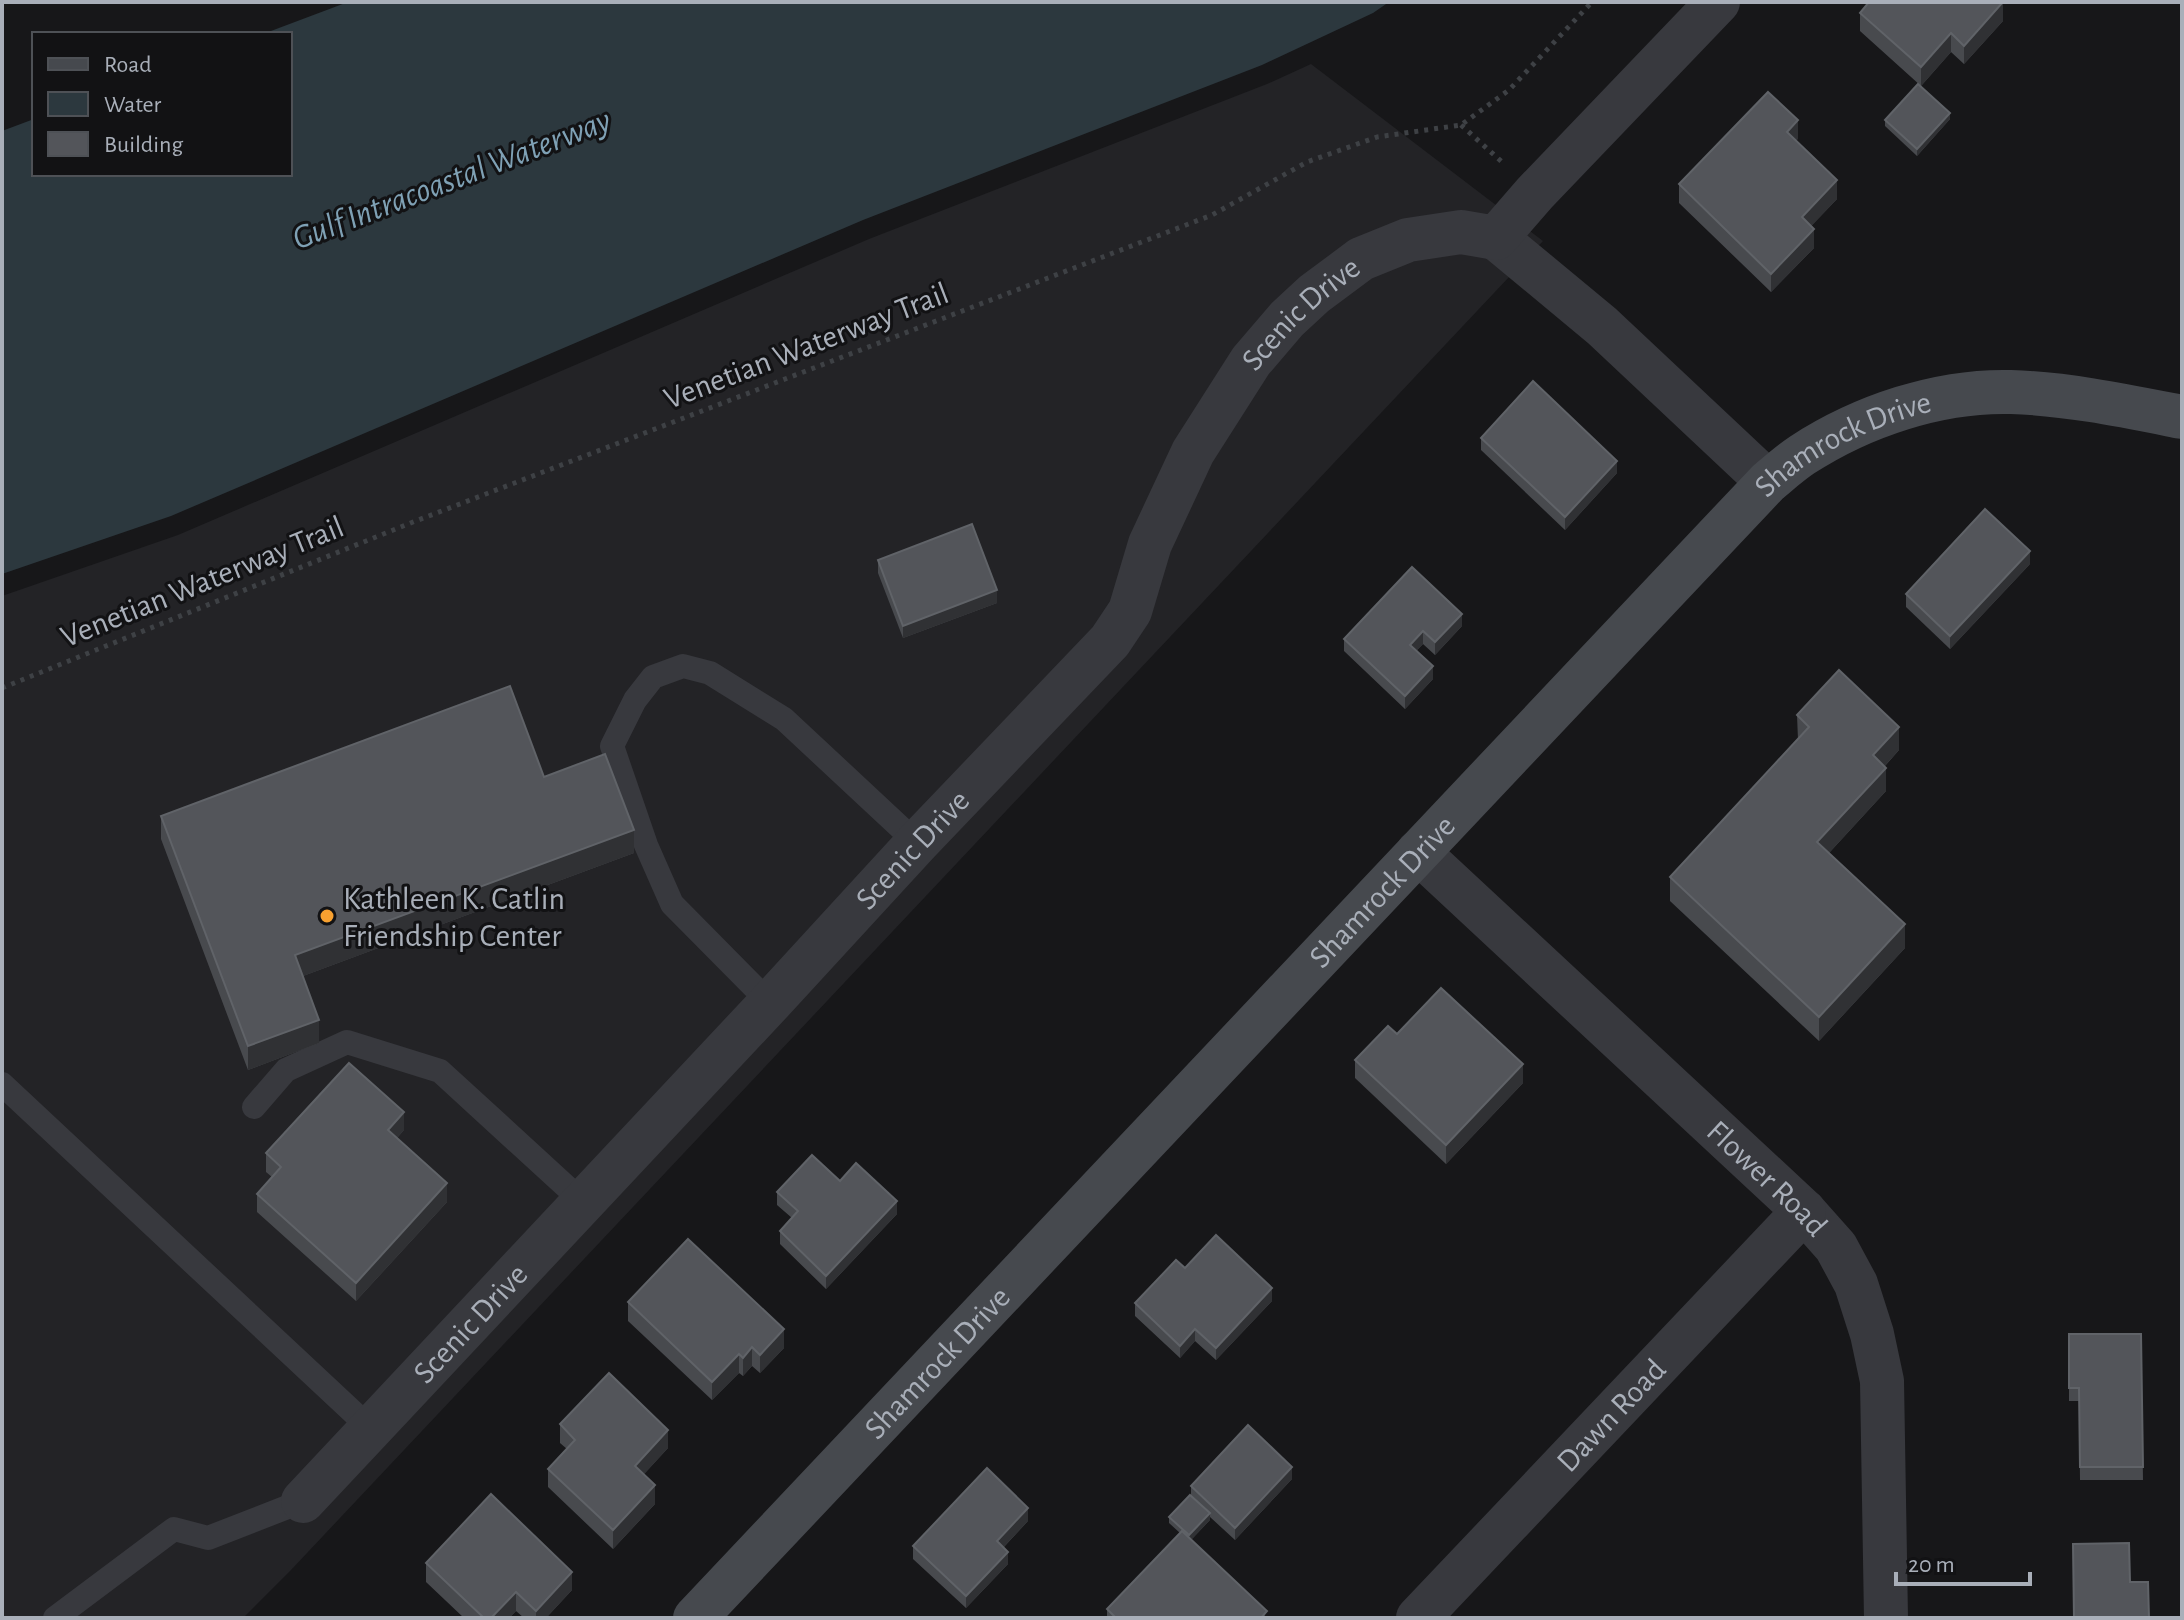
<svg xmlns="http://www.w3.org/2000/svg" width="2184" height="1620" viewBox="0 0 2184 1620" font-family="'Alegreya Sans',sans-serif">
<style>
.built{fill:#232326}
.water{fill:#2c383e}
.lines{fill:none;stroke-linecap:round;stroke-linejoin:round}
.path{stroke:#3e4145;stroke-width:5;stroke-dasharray:4 6;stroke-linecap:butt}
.lane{stroke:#38393e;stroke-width:24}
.street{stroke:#38393e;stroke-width:44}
.secondary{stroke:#46494e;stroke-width:44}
.wall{fill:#484a4e}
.shaded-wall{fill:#303134}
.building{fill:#53555a;stroke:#606368;stroke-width:2}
.poi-dot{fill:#f8a130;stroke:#121214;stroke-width:3}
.labels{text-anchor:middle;stroke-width:6;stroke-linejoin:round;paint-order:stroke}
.street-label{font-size:32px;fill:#a9afb9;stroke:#121214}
.poi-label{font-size:32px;fill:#a9afb9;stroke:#121214;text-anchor:start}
.water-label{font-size:34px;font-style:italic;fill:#7fa1b5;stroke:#121214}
</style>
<rect width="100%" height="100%" fill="#171719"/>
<path class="built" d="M 1311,64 L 1543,241 L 291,1570 L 243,1618 L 2,1618 L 2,596 L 178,535 L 869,239 L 1267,84 Z"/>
<path class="water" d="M 348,2 L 1389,2 L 1373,13 L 1262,65 L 863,220 L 171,516 L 2,574 L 2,131 L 34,119 L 34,174 L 290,174 L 290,34 L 263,34 Z"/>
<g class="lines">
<g class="path">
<path d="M 1461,125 L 1502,162"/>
<path d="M 2,688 L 413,522 L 1212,215 L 1307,162 L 1377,137 L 1461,125 L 1509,90 L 1592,2"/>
</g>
<g class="lane">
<path d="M 770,1003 L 672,904 L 646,845 L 612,746 L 635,700 L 653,677 L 683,666 L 710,673 L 784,719 L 917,843"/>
<path d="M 2,1084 L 370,1428"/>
<path d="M 254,1107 L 286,1070 L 347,1042 L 440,1071 L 583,1202"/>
<path d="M 55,1618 L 174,1529 L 208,1538 L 303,1501"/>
</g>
<g class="street">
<path d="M 1496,238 L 1602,326 L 1768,482"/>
<path id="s1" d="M 1418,852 L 1804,1211 L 1836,1247 L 1856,1284 L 1872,1334 L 1882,1381 L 1886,1618"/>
<path id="s2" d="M 303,1501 L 770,1003 L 917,843 L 1110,641 L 1130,611 L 1150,544 L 1193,452 L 1251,361 L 1287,319 L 1314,294 L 1361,259 L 1408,240 L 1461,232 L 1496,238 L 1535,193 L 1718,2"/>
<path id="s3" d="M 1418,1618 L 1804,1211"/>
</g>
<path class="secondary" id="s4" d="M 695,1618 L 1768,482 C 1779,473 1790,463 1802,455 C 1862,416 1939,390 2011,392 C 2069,394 2126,406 2182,417"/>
</g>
<g class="wall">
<path d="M 1860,13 L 2003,21 L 1964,64 L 1951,52 L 1921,86 L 1860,31 Z"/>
<path d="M 1950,119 L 1917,156 L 1885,126 L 1885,120 Z"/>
<path d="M 1798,139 L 1796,140 L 1837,199 L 1811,226 L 1814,248 L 1771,292 L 1679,203 L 1679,184 Z"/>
<path d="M 1481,438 L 1617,473 L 1565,530 L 1481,450 Z"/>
<path d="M 878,560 L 997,603 L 903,638 L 878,573 Z"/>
<path d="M 2030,564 L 1950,649 L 1906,607 L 1906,594 Z"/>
<path d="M 1462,626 L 1435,655 L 1423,644 L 1417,650 L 1433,679 L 1405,709 L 1344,651 L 1344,639 Z"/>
<path d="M 1797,715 L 1899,750 L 1885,766 L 1886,791 L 1829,853 L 1905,948 L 1819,1041 L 1670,901 L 1670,877 L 1798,740 Z"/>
<path d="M 544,777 L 634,853 L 303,976 L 319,1043 L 248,1070 L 161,839 L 161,816 Z"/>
<path d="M 1397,1034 L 1523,1083 L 1446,1164 L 1355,1078 L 1355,1060 Z"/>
<path d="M 404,1130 L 397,1138 L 447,1202 L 356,1301 L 257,1212 L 257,1194 L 272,1177 L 266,1172 L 266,1153 Z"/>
<path d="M 840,1181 L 897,1214 L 826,1289 L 780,1244 L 780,1231 L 792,1218 L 777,1205 L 777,1192 Z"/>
<path d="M 1185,1268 L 1272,1301 L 1216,1360 L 1195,1341 L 1180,1358 L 1135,1316 L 1135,1303 Z"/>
<path d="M 628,1302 L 784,1348 L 760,1373 L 752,1366 L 743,1376 L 739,1373 L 712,1400 L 628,1321 Z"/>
<path d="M 2069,1334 L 2141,1334 L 2143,1480 L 2080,1480 L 2079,1401 L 2069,1401 Z"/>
<path d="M 560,1424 L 668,1448 L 644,1474 L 655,1504 L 613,1549 L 548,1487 L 548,1469 L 567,1449 L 560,1443 Z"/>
<path d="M 1292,1479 L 1235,1540 L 1210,1517 L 1210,1520 L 1191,1540 L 1267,1618 L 1107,1618 L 1107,1609 L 1180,1533 L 1169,1523 L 1169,1517 L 1191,1495 L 1191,1486 Z"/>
<path d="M 1028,1521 L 1004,1547 L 1008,1564 L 966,1608 L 913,1559 L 913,1546 Z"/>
<path d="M 426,1563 L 572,1590 L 546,1618 L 524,1618 L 516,1611 L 509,1618 L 464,1618 L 426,1582 Z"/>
</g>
<g class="shaded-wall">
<path d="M 2003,2 L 2003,21 L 1964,64 L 1964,46 Z"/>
<path d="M 1951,33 L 1951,52 L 1921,86 L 1921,67 Z"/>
<path d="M 1950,113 L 1950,119 L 1917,156 L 1917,149 Z"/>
<path d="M 1798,120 L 1798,139 L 1787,150 L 1787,132 Z"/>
<path d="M 1837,180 L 1837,199 L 1802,236 L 1802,217 Z"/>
<path d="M 1814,229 L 1814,248 L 1771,292 L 1771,274 Z"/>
<path d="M 1617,461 L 1617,473 L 1565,530 L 1565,517 Z"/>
<path d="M 2030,551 L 2030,564 L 1950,649 L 1950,636 Z"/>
<path d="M 997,590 L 997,603 L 903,638 L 903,626 Z"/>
<path d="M 1462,614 L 1462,626 L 1435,655 L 1435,642 Z"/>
<path d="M 1423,631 L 1423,644 L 1410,657 L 1410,645 Z"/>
<path d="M 1433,666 L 1433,679 L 1405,709 L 1405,696 Z"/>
<path d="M 1899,727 L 1899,750 L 1873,779 L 1873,755 Z"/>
<path d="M 1886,768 L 1886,791 L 1817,866 L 1817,842 Z"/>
<path d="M 634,830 L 634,853 L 295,979 L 295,955 Z"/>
<path d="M 1905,924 L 1905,948 L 1819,1041 L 1819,1017 Z"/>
<path d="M 319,1020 L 319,1043 L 248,1070 L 248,1046 Z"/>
<path d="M 1523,1064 L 1523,1083 L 1446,1164 L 1446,1145 Z"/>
<path d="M 404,1112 L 404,1130 L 388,1148 L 388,1130 Z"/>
<path d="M 447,1183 L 447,1202 L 356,1301 L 356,1283 Z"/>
<path d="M 897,1201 L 897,1214 L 826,1289 L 826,1276 Z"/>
<path d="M 1272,1288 L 1272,1301 L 1216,1360 L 1216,1348 Z"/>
<path d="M 784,1329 L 784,1348 L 760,1373 L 760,1355 Z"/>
<path d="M 1195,1329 L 1195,1341 L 1180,1358 L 1180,1346 Z"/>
<path d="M 752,1347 L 752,1366 L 743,1376 L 743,1358 Z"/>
<path d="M 739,1354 L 739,1373 L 712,1400 L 712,1382 Z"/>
<path d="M 668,1430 L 668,1448 L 635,1484 L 635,1466 Z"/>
<path d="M 1292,1467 L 1292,1479 L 1235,1540 L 1235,1528 Z"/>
<path d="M 655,1485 L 655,1504 L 613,1549 L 613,1530 Z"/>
<path d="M 1028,1508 L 1028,1521 L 997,1554 L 997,1541 Z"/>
<path d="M 1210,1513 L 1210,1520 L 1189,1542 L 1189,1535 Z"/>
<path d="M 1008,1552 L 1008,1564 L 966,1608 L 966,1596 Z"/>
<path d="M 572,1572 L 572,1590 L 546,1618 L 536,1618 L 536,1611 Z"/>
<path d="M 516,1592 L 516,1611 L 509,1618 L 491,1618 Z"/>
</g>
<g class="building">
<path d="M 1869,2 L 2003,2 L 1964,46 L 1951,33 L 1921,67 L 1860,13 Z"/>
<path d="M 1918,84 L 1950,113 L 1917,149 L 1885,120 Z"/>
<path d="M 1768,92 L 1798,120 L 1787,132 L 1837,180 L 1802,217 L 1814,229 L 1771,274 L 1679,184 Z"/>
<path d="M 1533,381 L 1617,461 L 1565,517 L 1481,438 Z"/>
<path d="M 1985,509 L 2030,551 L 1950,636 L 1906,594 Z"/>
<path d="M 972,524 L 997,590 L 903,626 L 878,560 Z"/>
<path d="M 1412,567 L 1462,614 L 1435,642 L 1423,631 L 1410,645 L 1433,666 L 1405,696 L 1344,639 Z"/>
<path d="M 1839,670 L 1899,727 L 1873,755 L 1886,768 L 1817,842 L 1905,924 L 1819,1017 L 1670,877 L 1809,727 L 1797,715 Z"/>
<path d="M 510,686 L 544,777 L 605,754 L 634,830 L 295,955 L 319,1020 L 248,1046 L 161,816 Z"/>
<path d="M 1441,988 L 1523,1064 L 1446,1145 L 1355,1060 L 1388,1026 L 1397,1034 Z"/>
<path d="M 349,1063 L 404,1112 L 388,1130 L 447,1183 L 356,1283 L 257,1194 L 281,1167 L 266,1153 Z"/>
<path d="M 812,1155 L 840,1181 L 856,1163 L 897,1201 L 826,1276 L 780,1231 L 798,1211 L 777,1192 Z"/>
<path d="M 1216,1235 L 1272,1288 L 1216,1348 L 1195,1329 L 1180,1346 L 1135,1303 L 1176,1260 L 1185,1268 Z"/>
<path d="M 688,1239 L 784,1329 L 760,1355 L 752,1347 L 743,1358 L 739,1354 L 712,1382 L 628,1302 Z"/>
<path d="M 2069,1334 L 2141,1334 L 2143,1467 L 2080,1467 L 2079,1388 L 2069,1388 Z"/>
<path d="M 609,1373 L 668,1430 L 635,1466 L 655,1485 L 613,1530 L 548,1469 L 575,1440 L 560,1424 Z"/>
<path d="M 1248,1425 L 1292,1467 L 1235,1528 L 1191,1486 Z"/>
<path d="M 987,1468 L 1028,1508 L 997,1541 L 1008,1552 L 966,1596 L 913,1546 Z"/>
<path d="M 491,1494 L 572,1572 L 536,1611 L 516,1592 L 491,1618 L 484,1618 L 426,1563 Z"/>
<path d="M 1190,1495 L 1210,1513 L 1189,1535 L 1169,1517 Z"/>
<path d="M 1182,1531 L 1267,1611 L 1261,1618 L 1116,1618 L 1107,1609 Z"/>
<path d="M 2129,1543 L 2130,1582 L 2148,1582 L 2149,1618 L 2074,1618 L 2073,1544 Z"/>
</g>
<circle class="poi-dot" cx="327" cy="916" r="8"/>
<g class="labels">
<g class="street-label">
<text dy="11" stroke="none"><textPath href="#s2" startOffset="1564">Scenic Drive</textPath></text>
<text transform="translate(806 345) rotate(-21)" y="11">Venetian Waterway Trail</text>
<text dy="11" stroke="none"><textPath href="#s4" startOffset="1648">Shamrock Drive</textPath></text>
<text transform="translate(202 581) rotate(-22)" y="11">Venetian Waterway Trail</text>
<text dy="11" stroke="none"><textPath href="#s2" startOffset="892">Scenic Drive</textPath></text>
<text dy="11" stroke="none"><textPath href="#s4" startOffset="1000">Shamrock Drive</textPath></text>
<text dy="11" stroke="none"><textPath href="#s1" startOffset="478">Flower Road</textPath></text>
<text dy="11" stroke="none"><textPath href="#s2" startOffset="244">Scenic Drive</textPath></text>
<text dy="11" stroke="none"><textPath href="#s4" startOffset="352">Shamrock Drive</textPath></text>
<text dy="11" stroke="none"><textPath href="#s3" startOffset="280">Dawn Road</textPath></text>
</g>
<g class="poi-label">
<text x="343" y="909">Kathleen K. Catlin<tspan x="343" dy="37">Friendship Center</tspan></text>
</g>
<g class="water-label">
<text transform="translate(451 178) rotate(-21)" y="12">Gulf Intracoastal Waterway</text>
</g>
</g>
<rect width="2184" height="1620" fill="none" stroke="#a9afb9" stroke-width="8"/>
<rect x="32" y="32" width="260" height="144" fill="#121214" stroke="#4e5156" stroke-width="2"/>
<rect x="48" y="58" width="40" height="12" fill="#46494e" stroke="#4e5156" stroke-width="2"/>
<text x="104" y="72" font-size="24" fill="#a9afb9">Road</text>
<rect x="48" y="92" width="40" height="24" fill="#2c383e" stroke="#4e5156" stroke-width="2"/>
<text x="104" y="112" font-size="24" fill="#a9afb9">Water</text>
<rect x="48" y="132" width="40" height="24" fill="#53555a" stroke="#4e5156" stroke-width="2"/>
<text x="104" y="152" font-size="24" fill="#a9afb9">Building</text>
<path d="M1896 1572v12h134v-12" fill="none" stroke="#a9afb9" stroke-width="4"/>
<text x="1908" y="1572" font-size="24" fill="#a9afb9" stroke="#121214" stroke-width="6" paint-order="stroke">20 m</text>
</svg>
